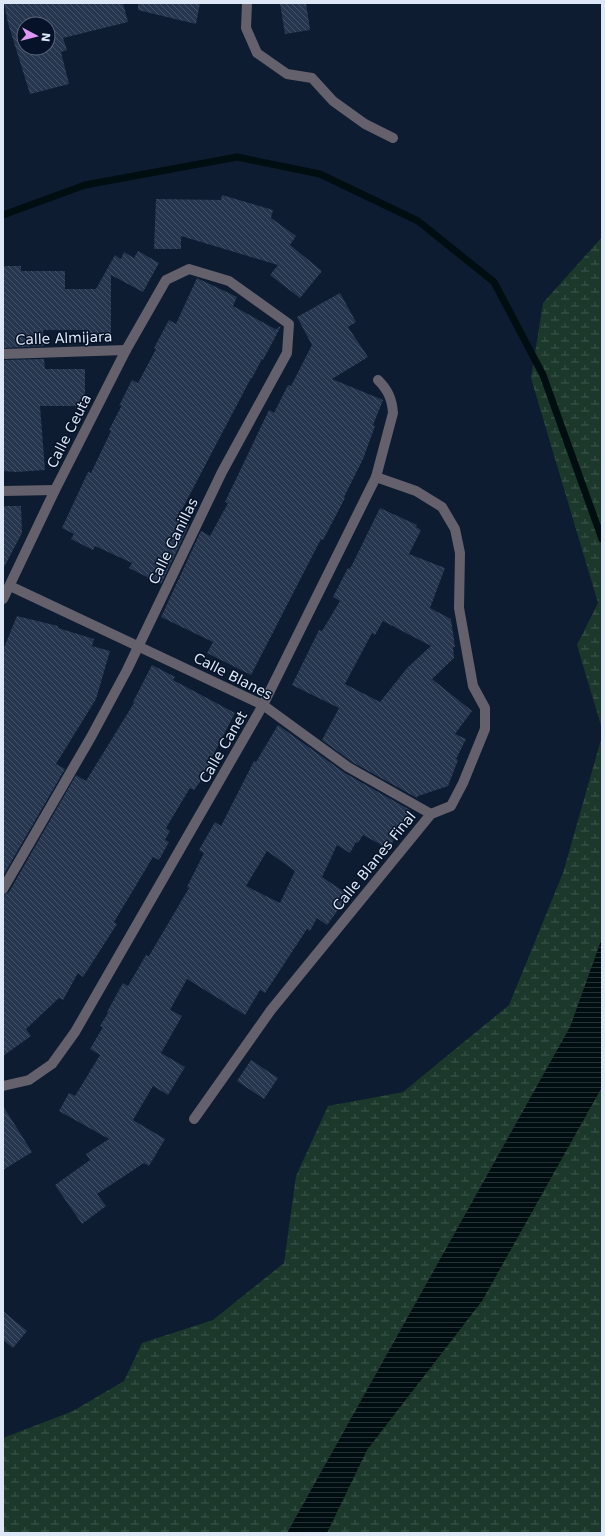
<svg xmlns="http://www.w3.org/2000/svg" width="605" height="1536" viewBox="0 0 605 1536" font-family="'DejaVu Sans',sans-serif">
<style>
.wetland{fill:url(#wetland-marsh)}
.water{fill:url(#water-rules)}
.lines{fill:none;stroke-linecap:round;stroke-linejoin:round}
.stream{stroke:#000e11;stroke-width:7}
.building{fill:url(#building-back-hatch);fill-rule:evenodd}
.minor{stroke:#64606c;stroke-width:10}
.labels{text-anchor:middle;stroke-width:3;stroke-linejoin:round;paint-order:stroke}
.street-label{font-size:14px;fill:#dde7f6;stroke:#051227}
</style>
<defs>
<pattern id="wetland-marsh" width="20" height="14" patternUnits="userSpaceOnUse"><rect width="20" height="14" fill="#1b382b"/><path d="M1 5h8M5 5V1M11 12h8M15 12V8" fill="none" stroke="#3c554a"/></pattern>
<pattern id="water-rules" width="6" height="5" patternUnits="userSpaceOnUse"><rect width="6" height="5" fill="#000e11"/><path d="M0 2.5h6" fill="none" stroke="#253134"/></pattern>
<pattern id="building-back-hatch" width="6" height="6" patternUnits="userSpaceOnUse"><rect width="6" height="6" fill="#26364e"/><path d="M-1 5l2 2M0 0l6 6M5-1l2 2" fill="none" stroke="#455368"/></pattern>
</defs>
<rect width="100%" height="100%" fill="#0d1c31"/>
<g class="wetland">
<path d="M 602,237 L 602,729 L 577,645 L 598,603 L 531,378 L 543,303 Z"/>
<path d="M 602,736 L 602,1533 L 3,1533 L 3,1438 L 73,1411 L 124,1381 L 142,1343 L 213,1320 L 284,1263 L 296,1176 L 328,1106 L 403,1092 L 509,1005 L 563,873 Z"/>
</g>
<path class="water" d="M 602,938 L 602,1087 L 482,1301 L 367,1450 L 327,1533 L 287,1533 L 570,1027 Z"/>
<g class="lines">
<path class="stream" d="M 3,215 L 85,185 L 237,157 L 320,174 L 418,221 L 494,282 L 543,375 L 602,539"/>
</g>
<g class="building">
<path d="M 4,3 L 123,3 L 128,22 L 63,38 L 67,50 L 61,52 L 69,84 L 30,94 L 8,23 ZM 24,24 L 48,24 L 48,48 L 24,48 Z"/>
<path d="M 138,3 L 200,3 L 196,24 L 138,10 Z"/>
<path d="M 280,3 L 306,3 L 310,30 L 285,34 Z"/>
<path d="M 222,195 L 273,210 L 271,218 L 296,236 L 290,245 L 322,271 L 300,298 L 270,275 L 278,265 L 181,236 L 181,249 L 154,249 L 156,199 L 221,200 Z"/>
<path d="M 138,251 L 159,263 L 143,292 L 111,275 L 111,337 L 87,338 L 88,330 L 43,330 L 44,346 L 3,348 L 3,266 L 21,266 L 21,271 L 65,271 L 65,289 L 96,289 L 115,255 L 121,259 L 124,252 L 134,258 Z"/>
<path d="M 197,278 L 237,297 L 233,306 L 275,329 L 273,331 L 281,326 L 263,360 L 262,359 L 252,378 L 251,378 L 177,519 L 189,525 L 161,584 L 129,568 L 132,563 L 95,546 L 93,550 L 71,539 L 74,534 L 62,528 L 88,472 L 91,473 L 111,431 L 109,430 L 122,405 L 119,406 L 132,380 L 138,383 L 156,349 L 154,348 L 169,320 L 176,324 Z"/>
<path d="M 340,293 L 356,322 L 348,327 L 368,357 L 332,379 L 383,400 L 373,425 L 375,426 L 363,459 L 344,497 L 345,498 L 323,540 L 321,539 L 251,675 L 207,653 L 213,642 L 161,617 L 201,531 L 210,536 L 228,503 L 225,502 L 269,410 L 274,413 L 288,385 L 291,386 L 312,345 L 297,317 Z"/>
<path d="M 44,359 L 45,369 L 85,369 L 85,406 L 40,406 L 45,470 L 16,472 L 3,471 L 3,360 Z"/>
<path d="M 3,506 L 21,506 L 22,533 L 3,569 Z"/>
<path d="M 380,508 L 417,525 L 416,527 L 421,530 L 409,554 L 445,568 L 430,608 L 451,619 L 455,647 L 453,647 L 454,658 L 432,679 L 472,711 L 455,734 L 466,739 L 456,759 L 458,760 L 448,786 L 418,796 L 417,798 L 352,762 L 322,740 L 339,708 L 292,685 L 319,630 L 322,631 L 340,601 L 333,597 L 348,568 L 350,569 ZM 383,621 L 431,646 L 408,667 L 380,702 L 345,684 L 372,633 L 375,635 Z"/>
<path d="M 17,616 L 58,626 L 58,628 L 94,639 L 92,646 L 110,651 L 96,699 L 56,764 L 65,769 L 3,876 L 3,650 Z"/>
<path d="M 152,665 L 175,677 L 173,680 L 235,713 L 210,761 L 213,764 L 194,790 L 190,788 L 166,828 L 170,831 L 165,840 L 169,842 L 159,860 L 153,857 L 114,922 L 117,924 L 83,977 L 78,973 L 63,1000 L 59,998 L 26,1029 L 31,1036 L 3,1056 L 3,895 L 9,892 L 76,775 L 86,781 L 134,703 L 133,702 Z"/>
<path d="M 278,725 L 345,773 L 410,810 L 389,849 L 363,835 L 358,843 L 356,842 L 350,853 L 337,845 L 322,877 L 349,895 L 327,925 L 317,918 L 310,931 L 307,929 L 265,993 L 260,990 L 245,1015 L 187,979 L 170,1010 L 182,1016 L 161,1053 L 185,1067 L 168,1095 L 153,1086 L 133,1120 L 165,1139 L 149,1166 L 144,1163 L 97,1194 L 106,1206 L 82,1224 L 55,1185 L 90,1160 L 86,1154 L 109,1139 L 59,1111 L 69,1093 L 75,1096 L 100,1055 L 90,1049 L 103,1027 L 100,1026 L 108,1013 L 107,1012 L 123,983 L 128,986 L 146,955 L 149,956 L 189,888 L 187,887 L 204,853 L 199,850 L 215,822 L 221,826 L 254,761 L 256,762 ZM 267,851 L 295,871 L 280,903 L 246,886 Z"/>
<path d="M 251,1060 L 278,1078 L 264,1099 L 237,1081 Z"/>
<path d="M 3,1106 L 32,1152 L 3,1170 Z"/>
<path d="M 3,1311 L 27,1331 L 13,1348 L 3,1340 Z"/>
</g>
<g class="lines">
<g class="minor">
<path d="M 247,3 L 246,28 L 257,53 L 287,74 L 312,78 L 333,101 L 365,124 L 393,138"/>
<path d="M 3,354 L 126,350"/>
<path d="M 3,491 L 55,490"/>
<path d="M 10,586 L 263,705 L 348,767 L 431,814"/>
<path d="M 3,599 L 55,490 L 126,350 L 166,280 L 189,269 L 229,281 L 289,324 L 287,353 L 222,472 L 127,670 L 91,737 L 3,889"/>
<path d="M 3,1086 L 29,1080 L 52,1064 L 75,1032 L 263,705 L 376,477 L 393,413 C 392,399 388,390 378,380"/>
<path d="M 194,1119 L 271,1010 L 431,814 L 451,806 L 463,783 L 485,729 L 485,708 L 473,686 L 459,608 L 460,553 L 455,529 L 442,507 L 416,491 L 376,477"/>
</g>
</g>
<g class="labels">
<g class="street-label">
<text transform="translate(64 338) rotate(-2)" y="5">Calle Almijara</text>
<text transform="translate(69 431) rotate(-63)" y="5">Calle Ceuta</text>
<text transform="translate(173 541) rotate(-64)" y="5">Calle Canillas</text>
<text transform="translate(233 676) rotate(27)" y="5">Calle Blanes</text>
<text transform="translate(223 747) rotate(-60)" y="5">Calle Canet</text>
<text transform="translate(374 861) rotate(-51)" y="5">Calle Blanes Final</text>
</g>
</g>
<rect width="605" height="1536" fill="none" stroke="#dde7f6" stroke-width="8"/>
<g transform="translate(36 36) rotate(97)"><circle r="19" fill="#051227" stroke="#5b677a"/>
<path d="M0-3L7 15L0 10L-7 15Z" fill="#df98f2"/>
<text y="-6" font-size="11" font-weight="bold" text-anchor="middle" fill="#dde7f6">N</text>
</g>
</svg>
